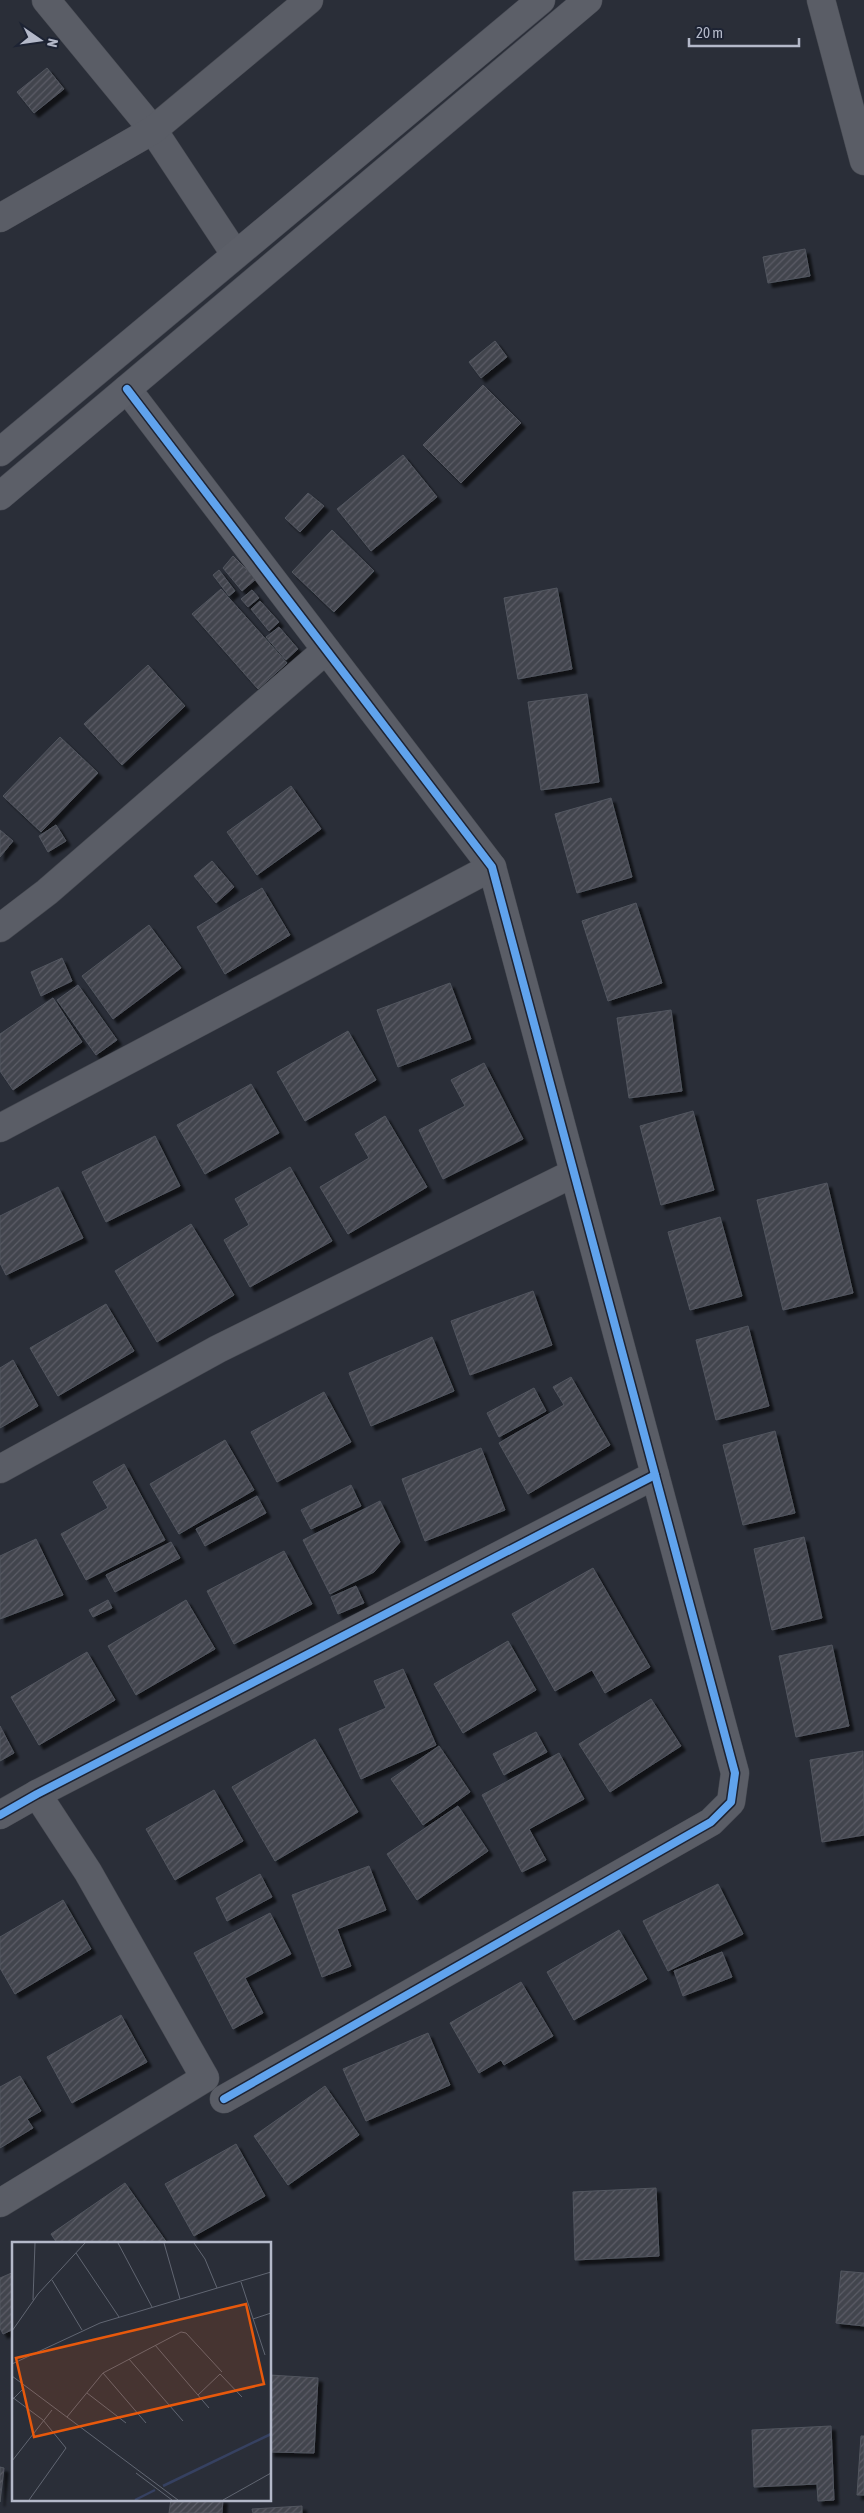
<svg xmlns="http://www.w3.org/2000/svg" width="864" height="2513" viewBox="0 0 864 2513" font-family="'Asap Condensed',sans-serif">
<style>
.building{fill:url(#building-hatch);stroke:#52565f;filter:url(#shadow)}
.lines{fill:none;stroke-linecap:round;stroke-linejoin:round}
.minor-casing{stroke:#464951;stroke-width:29}
.tertiary-casing{stroke:#464951;stroke-width:29}
.primary-casing{stroke:#484b55;stroke-width:29}
.minor{stroke:#5a5d66;stroke-width:28}
.tertiary{stroke:#5a5d66;stroke-width:28}
.primary{stroke:#5c5f68;stroke-width:28}
.cycleway-casing{stroke:#1d2333;stroke-width:11}
.cycleway{stroke:#60a3ed;stroke-width:8}
.inset-river{fill:none;stroke:#364161;stroke-width:2.5}
.inset-road{fill:none;stroke:#616672;stroke-width:1}
.view{fill:#e8590c;fill-opacity:0.15;stroke:#e8590c;stroke-width:2.5}
.inset-edge{fill:none;stroke:#b4b9c9;stroke-width:2.5}
</style>
<defs>
<pattern id="building-hatch" width="6" height="6" patternUnits="userSpaceOnUse" patternTransform="scale(1.25)"><rect width="6" height="6" fill="#42444e"/><path d="M-1 1l2-2M0 6l6-6M5 7l2-2" fill="none" stroke="#5b5d66"/></pattern>
<filter id="shadow"><feDropShadow dx="4.5" dy="4.5" stdDeviation="1" flood-color="#0009"/></filter>
</defs>
<rect width="100%" height="100%" fill="#2a2e38"/>
<g class="building">
<path d="M 47,68 L 64,89 L 34,113 L 17,92 Z"/>
<path d="M 805,249 L 810,276 L 768,283 L 763,257 Z"/>
<path d="M 495,341 L 507,357 L 481,378 L 469,362 Z"/>
<path d="M 483,385 L 521,423 L 461,483 L 423,445 Z"/>
<path d="M 403,455 L 437,497 L 371,551 L 337,509 Z"/>
<path d="M 308,493 L 324,506 L 300,532 L 285,518 Z"/>
<path d="M 332,530 L 374,571 L 334,612 L 292,572 Z"/>
<path d="M 233,556 L 256,579 L 242,591 L 223,568 Z"/>
<path d="M 219,570 L 235,591 L 229,596 L 213,575 Z"/>
<path d="M 557,588 L 572,669 L 518,679 L 504,598 Z"/>
<path d="M 221,589 L 287,663 L 258,689 L 192,614 Z"/>
<path d="M 252,590 L 259,598 L 248,607 L 241,599 Z"/>
<path d="M 260,601 L 279,622 L 269,631 L 251,609 Z"/>
<path d="M 279,627 L 298,649 L 286,660 L 266,637 Z"/>
<path d="M 148,665 L 185,706 L 122,765 L 84,724 Z"/>
<path d="M 587,694 L 599,782 L 541,790 L 528,702 Z"/>
<path d="M 60,737 L 98,773 L 41,832 L 3,796 Z"/>
<path d="M 291,786 L 321,829 L 257,875 L 227,832 Z"/>
<path d="M 611,798 L 632,877 L 577,893 L 555,814 Z"/>
<path d="M 56,825 L 66,841 L 48,852 L 39,836 Z"/>
<path d="M 0,830 L 13,841 L 0,857 Z"/>
<path d="M 212,861 L 234,887 L 216,903 L 194,876 Z"/>
<path d="M 262,888 L 290,935 L 225,974 L 197,927 Z"/>
<path d="M 636,903 L 662,983 L 608,1001 L 582,921 Z"/>
<path d="M 149,925 L 181,968 L 113,1019 L 82,976 Z"/>
<path d="M 62,958 L 72,981 L 41,996 L 31,972 Z"/>
<path d="M 450,983 L 471,1039 L 398,1067 L 377,1010 Z"/>
<path d="M 78,985 L 117,1040 L 96,1055 L 57,1000 Z"/>
<path d="M 53,998 L 82,1042 L 13,1090 L 0,1071 L 0,1034 Z"/>
<path d="M 671,1010 L 682,1091 L 629,1098 L 617,1018 Z"/>
<path d="M 348,1031 L 376,1080 L 305,1121 L 277,1072 Z"/>
<path d="M 484,1063 L 523,1139 L 443,1179 L 419,1130 L 465,1106 L 451,1080 Z"/>
<path d="M 251,1084 L 279,1133 L 205,1174 L 177,1125 Z"/>
<path d="M 693,1111 L 714,1190 L 661,1205 L 640,1126 Z"/>
<path d="M 385,1116 L 427,1187 L 348,1234 L 320,1187 L 369,1158 L 355,1134 Z"/>
<path d="M 155,1136 L 180,1186 L 106,1222 L 82,1172 Z"/>
<path d="M 290,1167 L 332,1241 L 250,1287 L 224,1240 L 249,1225 L 235,1199 Z"/>
<path d="M 827,1183 L 853,1293 L 783,1310 L 757,1200 Z"/>
<path d="M 58,1187 L 83,1238 L 6,1275 L 0,1263 L 0,1216 Z"/>
<path d="M 720,1217 L 742,1296 L 690,1310 L 668,1232 Z"/>
<path d="M 191,1224 L 234,1295 L 157,1342 L 115,1271 Z"/>
<path d="M 533,1291 L 552,1345 L 470,1375 L 451,1321 Z"/>
<path d="M 106,1304 L 134,1351 L 58,1396 L 30,1348 Z"/>
<path d="M 748,1326 L 769,1406 L 716,1420 L 696,1340 Z"/>
<path d="M 432,1337 L 454,1391 L 371,1426 L 349,1373 Z"/>
<path d="M 13,1360 L 38,1406 L 0,1428 L 0,1368 Z"/>
<path d="M 571,1377 L 610,1445 L 528,1494 L 499,1443 L 564,1405 L 553,1387 Z"/>
<path d="M 534,1388 L 546,1411 L 499,1437 L 487,1413 Z"/>
<path d="M 324,1392 L 351,1442 L 277,1482 L 251,1432 Z"/>
<path d="M 775,1431 L 795,1513 L 743,1525 L 723,1445 Z"/>
<path d="M 225,1440 L 254,1490 L 179,1534 L 150,1484 Z"/>
<path d="M 481,1448 L 505,1510 L 425,1541 L 402,1479 Z"/>
<path d="M 124,1464 L 165,1540 L 86,1580 L 61,1534 L 108,1508 L 93,1482 Z"/>
<path d="M 351,1485 L 361,1506 L 311,1529 L 301,1510 Z"/>
<path d="M 257,1496 L 266,1513 L 205,1546 L 196,1529 Z"/>
<path d="M 380,1501 L 400,1542 L 374,1572 L 330,1594 L 303,1540 Z"/>
<path d="M 804,1537 L 822,1618 L 772,1630 L 754,1549 Z"/>
<path d="M 36,1539 L 63,1595 L 0,1619 L 0,1556 Z"/>
<path d="M 171,1542 L 180,1558 L 115,1592 L 106,1575 Z"/>
<path d="M 284,1551 L 312,1604 L 234,1644 L 207,1591 Z"/>
<path d="M 593,1568 L 650,1667 L 605,1693 L 592,1670 L 555,1691 L 512,1614 Z"/>
<path d="M 356,1586 L 364,1603 L 338,1614 L 331,1597 Z"/>
<path d="M 108,1600 L 112,1608 L 93,1617 L 89,1610 Z"/>
<path d="M 186,1600 L 215,1649 L 136,1695 L 108,1646 Z"/>
<path d="M 508,1641 L 536,1690 L 463,1733 L 434,1684 Z"/>
<path d="M 832,1645 L 849,1726 L 796,1737 L 779,1656 Z"/>
<path d="M 87,1652 L 115,1700 L 39,1745 L 11,1697 Z"/>
<path d="M 403,1669 L 436,1745 L 361,1779 L 339,1729 L 386,1708 L 374,1681 Z"/>
<path d="M 651,1699 L 681,1746 L 610,1792 L 579,1744 Z"/>
<path d="M 0,1726 L 14,1753 L 0,1761 Z"/>
<path d="M 536,1732 L 547,1752 L 504,1775 L 493,1754 Z"/>
<path d="M 315,1739 L 358,1812 L 275,1861 L 232,1787 Z"/>
<path d="M 439,1746 L 470,1792 L 423,1825 L 391,1779 Z"/>
<path d="M 863,1751 L 864,1835 L 822,1842 L 810,1760 Z"/>
<path d="M 559,1753 L 584,1799 L 529,1829 L 546,1860 L 522,1872 L 482,1795 Z"/>
<path d="M 214,1790 L 243,1841 L 175,1880 L 146,1829 Z"/>
<path d="M 458,1806 L 488,1851 L 417,1900 L 387,1854 Z"/>
<path d="M 369,1866 L 386,1910 L 337,1929 L 351,1966 L 322,1977 L 292,1895 Z"/>
<path d="M 260,1874 L 272,1897 L 227,1921 L 216,1898 Z"/>
<path d="M 718,1884 L 743,1934 L 668,1971 L 643,1921 Z"/>
<path d="M 63,1900 L 91,1949 L 15,1994 L 0,1968 L 0,1937 Z"/>
<path d="M 270,1913 L 291,1954 L 245,1978 L 263,2013 L 233,2029 L 194,1953 Z"/>
<path d="M 619,1930 L 647,1979 L 574,2020 L 547,1972 Z"/>
<path d="M 722,1952 L 732,1977 L 683,1996 L 674,1971 Z"/>
<path d="M 521,1982 L 553,2036 L 504,2065 L 501,2060 L 479,2073 L 450,2023 Z"/>
<path d="M 121,2015 L 147,2062 L 72,2103 L 47,2057 Z"/>
<path d="M 428,2033 L 450,2085 L 366,2121 L 343,2069 Z"/>
<path d="M 20,2076 L 41,2111 L 27,2119 L 33,2128 L 0,2148 L 0,2087 Z"/>
<path d="M 325,2086 L 359,2135 L 288,2185 L 254,2136 Z"/>
<path d="M 236,2144 L 265,2196 L 194,2236 L 165,2184 Z"/>
<path d="M 125,2183 L 167,2243 L 57,2243 L 51,2234 Z"/>
<path d="M 656,2188 L 659,2256 L 575,2260 L 573,2192 Z"/>
<path d="M 841,2271 L 864,2273 L 864,2326 L 836,2323 Z"/>
<path d="M 14,2272 L 14,2329 L 3,2334 L 0,2328 L 0,2278 Z"/>
<path d="M 270,2375 L 318,2378 L 314,2453 L 270,2452 Z"/>
<path d="M 831,2426 L 834,2500 L 818,2501 L 817,2484 L 754,2487 L 752,2430 Z"/>
<path d="M 861,2436 L 864,2436 L 864,2495 L 857,2495 Z"/>
<path d="M 0,2467 L 4,2468 L 0,2502 Z"/>
<path d="M 171,2499 L 223,2499 L 222,2513 L 169,2513 Z"/>
<path d="M 302,2506 L 302,2513 L 253,2513 L 252,2509 Z"/>
</g>
<g class="lines">
<g class="minor-casing">
<g id="minor">
<path d="M 46,0 L 153,130 L 235,254"/>
<path d="M 0,218 L 153,130 L 309,0"/>
<path d="M 127,389 L 492,867 L 735,1773 L 731,1802 L 711,1822 L 224,2099"/>
<path d="M 0,928 L 47,892 L 326,650"/>
<path d="M 0,1128 L 492,867"/>
<path d="M 0,1469 L 218,1349 L 574,1173"/>
<path d="M 0,1815 L 37,1794 L 655,1475"/>
<path d="M 0,2203 L 205,2078 L 88,1872 L 37,1794"/>
</g>
</g>
<g class="tertiary-casing">
<path id="tertiary" d="M 821,0 L 864,161"/>
</g>
<g class="primary-casing">
<g id="primary">
<path d="M 0,452 L 541,0"/>
<path d="M 0,496 L 588,0"/>
</g>
</g>
<use href="#minor" class="minor"/>
<use href="#tertiary" class="tertiary"/>
<use href="#primary" class="primary"/>
<g class="cycleway-casing">
<g id="cycleway">
<path d="M 127,389 L 492,867 L 735,1773 L 731,1802 L 711,1822 L 224,2099"/>
<path d="M 0,1815 L 37,1794 L 655,1475"/>
</g>
</g>
<use href="#cycleway" class="cycleway"/>
</g>
<g transform="translate(12 2242)">
<rect width="259" height="259" fill="#2a2e38"/>
<path class="inset-river" d="M 151,244 L 259,192M 123,258 L 143,248"/>
<path class="inset-road" d="M 106,1 L 140,65M 152,1 L 168,57M 182,1 L 193,17 L 205,46M 64,11 L 107,75M 40,38 L 70,88M 229,40 L 253,113M 21,58 L 23,1M 241,77 L 259,71M 0,89 L 26,52 L 73,1M 143,103 L 197,166M 117,117 L 171,179M 0,122 L 88,81 L 259,30M 91,131 L 134,181M 0,134 L 166,258M 75,151 L 114,181M 186,153 L 208,132 L 230,155M 0,155 L 31,178 L 54,206 L 17,258M 1,157 L 12,146M 55,175 L 91,131 L 169,90 L 174,91 L 210,130M 0,219 L 40,168M 124,231 L 160,258M 211,258 L 259,231"/>
<path class="view" d="M 234,62 L 252,142 L 22,195 L 4,116 Z"/>
<rect width="259" height="259" class="inset-edge"/>
</g>
<g transform="translate(40 40) rotate(103)" stroke="#1d2333" stroke-width="4" paint-order="stroke">
<path d="M0-4L9 19L0 12L-9 19Z" fill="#b4b9c9"/>
<text y="-8" font-size="14" font-weight="bold" text-anchor="middle" fill="#b4b9c9">N</text>
</g>
<path d="M689 38v8h110v-8" fill="none" stroke="#b4b9c9" stroke-width="2.5"/>
<text x="696" y="38" font-size="15" fill="#b4b9c9" stroke="#1d2333" stroke-width="4" paint-order="stroke">20 m</text>
</svg>
